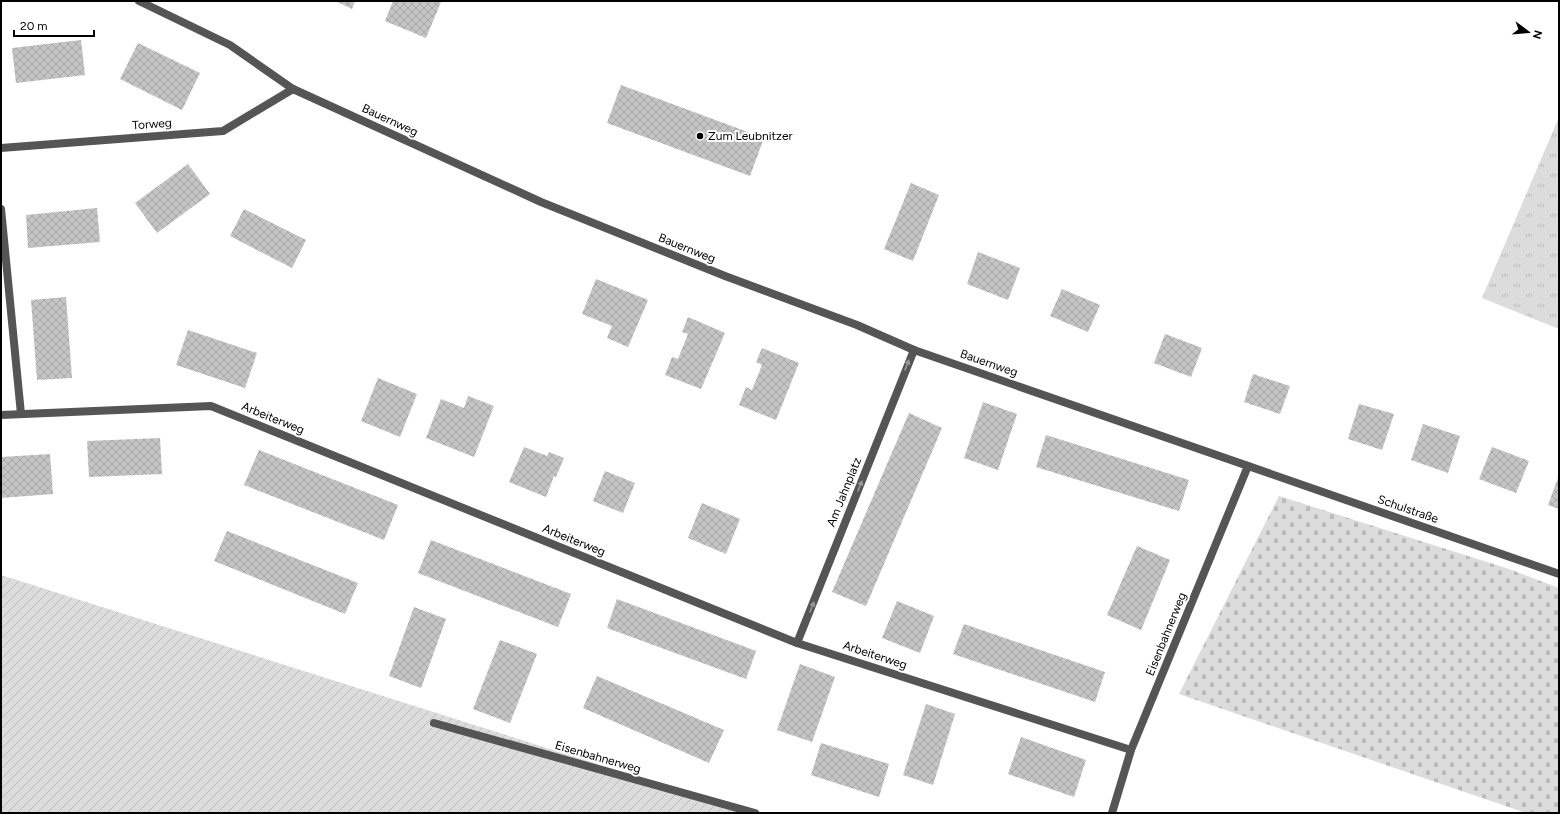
<svg xmlns="http://www.w3.org/2000/svg" width="1560" height="814" viewBox="0 0 1560 814" font-family="Figtree,sans-serif">
<style>
.grass{fill:url(#grass-tufts)}
.cemetery{fill:url(#cemetery-stones)}
.garden{fill:url(#garden-furrows)}
.building{fill:url(#building-cross-hatch)}
.lines{fill:none;stroke-linecap:round;stroke-linejoin:round}
.lane{stroke:#555;stroke-width:8}
.street{stroke:#555;stroke-width:8}
.oneway{fill:#999}
.poi-dot{fill:#000;stroke:#fff;stroke-width:1.5}
.labels{text-anchor:middle;stroke-width:4;stroke-linejoin:round;paint-order:stroke}
.street-label{font-size:12px;fill:#000;stroke:#fff}
.poi-label{font-size:12px;fill:#000;stroke:#fff;text-anchor:start}
</style>
<defs>
<pattern id="grass-tufts" width="24" height="20" patternUnits="userSpaceOnUse"><rect width="24" height="20" fill="#dcdcdc"/><path d="M3 7l-1-3M5 7V3M7 7l1-3M15 17l-1-3M17 17v-4M19 17l1-3" fill="none" stroke="#bbb"/></pattern>
<pattern id="cemetery-stones" width="16" height="16" patternUnits="userSpaceOnUse"><rect width="16" height="16" fill="#dcdcdc"/><path d="M2 7V4a2 2 0 0 1 4 0v3zM10 15v-3a2 2 0 0 1 4 0v3z" fill="#bbb"/></pattern>
<pattern id="garden-furrows" width="10" height="10" patternUnits="userSpaceOnUse"><rect width="10" height="10" fill="#dcdcdc"/><path d="M-1 1l2-2M0 10L10 0M9 11l2-2" fill="none" stroke="#bbb"/></pattern>
<pattern id="building-cross-hatch" width="8" height="8" patternUnits="userSpaceOnUse"><rect width="8" height="8" fill="#c4c4c4"/><path d="M0 0l8 8M0 8l8-8" fill="none" stroke="#a7a7a7"/></pattern>
</defs>
<rect width="100%" height="100%" fill="#fff"/>
<path class="grass" d="M 1559,117 L 1559,329 L 1482,298 Z"/>
<path class="cemetery" d="M 1279,496 L 1509,569 L 1559,588 L 1559,813 L 1526,813 L 1179,694 Z"/>
<path class="garden" d="M 1,575 L 752,813 L 1,813 Z"/>
<g class="building">
<path d="M 335,1 L 355,1 L 352,9 Z"/>
<path d="M 393,1 L 437,1 L 441,2 L 426,38 L 385,21 Z"/>
<path d="M 81,40 L 85,75 L 16,83 L 12,48 Z"/>
<path d="M 138,43 L 200,73 L 182,110 L 120,79 Z"/>
<path d="M 621,85 L 764,138 L 750,176 L 607,123 Z"/>
<path d="M 188,164 L 210,194 L 157,233 L 135,203 Z"/>
<path d="M 911,183 L 939,195 L 913,261 L 884,249 Z"/>
<path d="M 97,208 L 100,242 L 28,248 L 26,215 Z"/>
<path d="M 244,209 L 306,240 L 292,268 L 230,236 Z"/>
<path d="M 978,252 L 1020,268 L 1008,300 L 967,284 Z"/>
<path d="M 596,279 L 648,300 L 628,347 L 607,338 L 612,326 L 582,314 Z"/>
<path d="M 1062,289 L 1100,305 L 1088,332 L 1050,316 Z"/>
<path d="M 66,297 L 72,378 L 37,380 L 31,300 Z"/>
<path d="M 688,317 L 725,333 L 701,389 L 665,375 L 672,357 L 678,359 L 688,334 L 682,332 Z"/>
<path d="M 188,330 L 257,353 L 245,388 L 176,365 Z"/>
<path d="M 1165,334 L 1202,348 L 1191,377 L 1154,363 Z"/>
<path d="M 762,348 L 799,363 L 776,420 L 739,405 L 746,387 L 752,390 L 762,365 L 756,362 Z"/>
<path d="M 1253,374 L 1290,386 L 1280,414 L 1244,402 Z"/>
<path d="M 378,378 L 417,394 L 400,437 L 361,421 Z"/>
<path d="M 468,396 L 494,406 L 474,457 L 426,438 L 441,399 L 464,408 Z"/>
<path d="M 983,402 L 1017,414 L 998,470 L 964,458 Z"/>
<path d="M 1359,404 L 1394,414 L 1382,450 L 1348,439 Z"/>
<path d="M 909,413 L 942,428 L 866,606 L 832,592 Z"/>
<path d="M 1423,424 L 1460,436 L 1448,473 L 1411,460 Z"/>
<path d="M 1046,435 L 1189,480 L 1179,511 L 1036,467 Z"/>
<path d="M 160,438 L 162,474 L 89,477 L 87,441 Z"/>
<path d="M 524,447 L 547,456 L 549,452 L 564,458 L 556,477 L 554,476 L 546,497 L 509,482 Z"/>
<path d="M 1492,447 L 1529,461 L 1516,493 L 1479,479 Z"/>
<path d="M 259,450 L 398,505 L 384,540 L 244,485 Z"/>
<path d="M 50,454 L 53,494 L 1,498 L 1,457 Z"/>
<path d="M 605,471 L 635,483 L 623,513 L 593,501 Z"/>
<path d="M 1559,475 L 1559,509 L 1548,505 Z"/>
<path d="M 702,503 L 740,519 L 726,554 L 688,538 Z"/>
<path d="M 227,531 L 358,583 L 345,614 L 214,561 Z"/>
<path d="M 431,540 L 571,594 L 558,627 L 418,573 Z"/>
<path d="M 1137,546 L 1170,560 L 1141,630 L 1107,615 Z"/>
<path d="M 617,599 L 756,651 L 746,679 L 607,628 Z"/>
<path d="M 897,601 L 934,616 L 920,653 L 882,638 Z"/>
<path d="M 414,607 L 446,619 L 421,688 L 389,676 Z"/>
<path d="M 964,624 L 1105,672 L 1095,702 L 953,654 Z"/>
<path d="M 500,640 L 537,654 L 510,723 L 473,709 Z"/>
<path d="M 800,664 L 835,677 L 812,742 L 777,730 Z"/>
<path d="M 597,676 L 724,730 L 709,763 L 583,708 Z"/>
<path d="M 926,704 L 955,714 L 933,785 L 903,775 Z"/>
<path d="M 1021,737 L 1086,760 L 1074,797 L 1008,774 Z"/>
<path d="M 821,743 L 889,764 L 879,797 L 811,775 Z"/>
</g>
<g class="lines">
<path class="lane" d="M 434,723 L 755,813"/>
<g class="street">
<path d="M 139,1 L 230,45 L 293,89 L 541,202 L 725,276 L 857,325 L 914,350 L 1559,574"/>
<path d="M 1,148 L 223,131 L 293,89"/>
<path d="M 1,209 L 21,414"/>
<path d="M 1,415 L 211,406 L 797,643 L 1131,750"/>
<path d="M 797,643 L 914,350"/>
<path d="M 1112,813 L 1131,750 L 1248,466"/>
</g>
</g>
<defs><path id="oneway-solid" d="M-6-.8H1V-3.2L6.5 0L1 3.2V.8H-6Z"/></defs>
<g class="oneway">
<use href="#oneway-solid" transform="translate(907 365) rotate(-68)"/>
<use href="#oneway-solid" transform="translate(860 486) rotate(-68)"/>
<use href="#oneway-solid" transform="translate(812 607) rotate(-68)"/>
</g>
<circle class="poi-dot" cx="700" cy="136" r="4"/>
<g class="labels">
<g class="street-label">
<text transform="translate(390 120) rotate(25)" y="4">Bauernweg</text>
<text transform="translate(152 124) rotate(-4)" y="4">Torweg</text>
<text transform="translate(687 248) rotate(22)" y="4">Bauernweg</text>
<text transform="translate(989 363) rotate(19)" y="4">Bauernweg</text>
<text transform="translate(273 418) rotate(22)" y="4">Arbeiterweg</text>
<text transform="translate(844 492) rotate(-68)" y="4">Am Jahnplatz</text>
<text transform="translate(1408 509) rotate(19)" y="4">Schulstraße</text>
<text transform="translate(574 540) rotate(22)" y="4">Arbeiterweg</text>
<text transform="translate(1166 634) rotate(-68)" y="4">Eisenbahnerweg</text>
<text transform="translate(875 655) rotate(18)" y="4">Arbeiterweg</text>
<text transform="translate(598 757) rotate(16)" y="4">Eisenbahnerweg</text>
</g>
<g class="poi-label">
<text x="708" y="140">Zum Leubnitzer</text>
</g>
</g>
<rect width="1560" height="814" fill="none" stroke="#000000" stroke-width="4"/>
<g transform="translate(1528 32) rotate(106)" stroke="#ffffff" stroke-width="3" paint-order="stroke">
<path d="M0-3L7 15L0 10L-7 15Z" fill="#000000"/>
<text y="-6" font-size="11" font-weight="bold" text-anchor="middle" fill="#000000">N</text>
</g>
<path d="M14 30v6h80v-6" fill="none" stroke="#000000" stroke-width="2"/>
<text x="20" y="30" font-size="12" fill="#000000" stroke="#ffffff" stroke-width="3" paint-order="stroke">20 m</text>
</svg>
